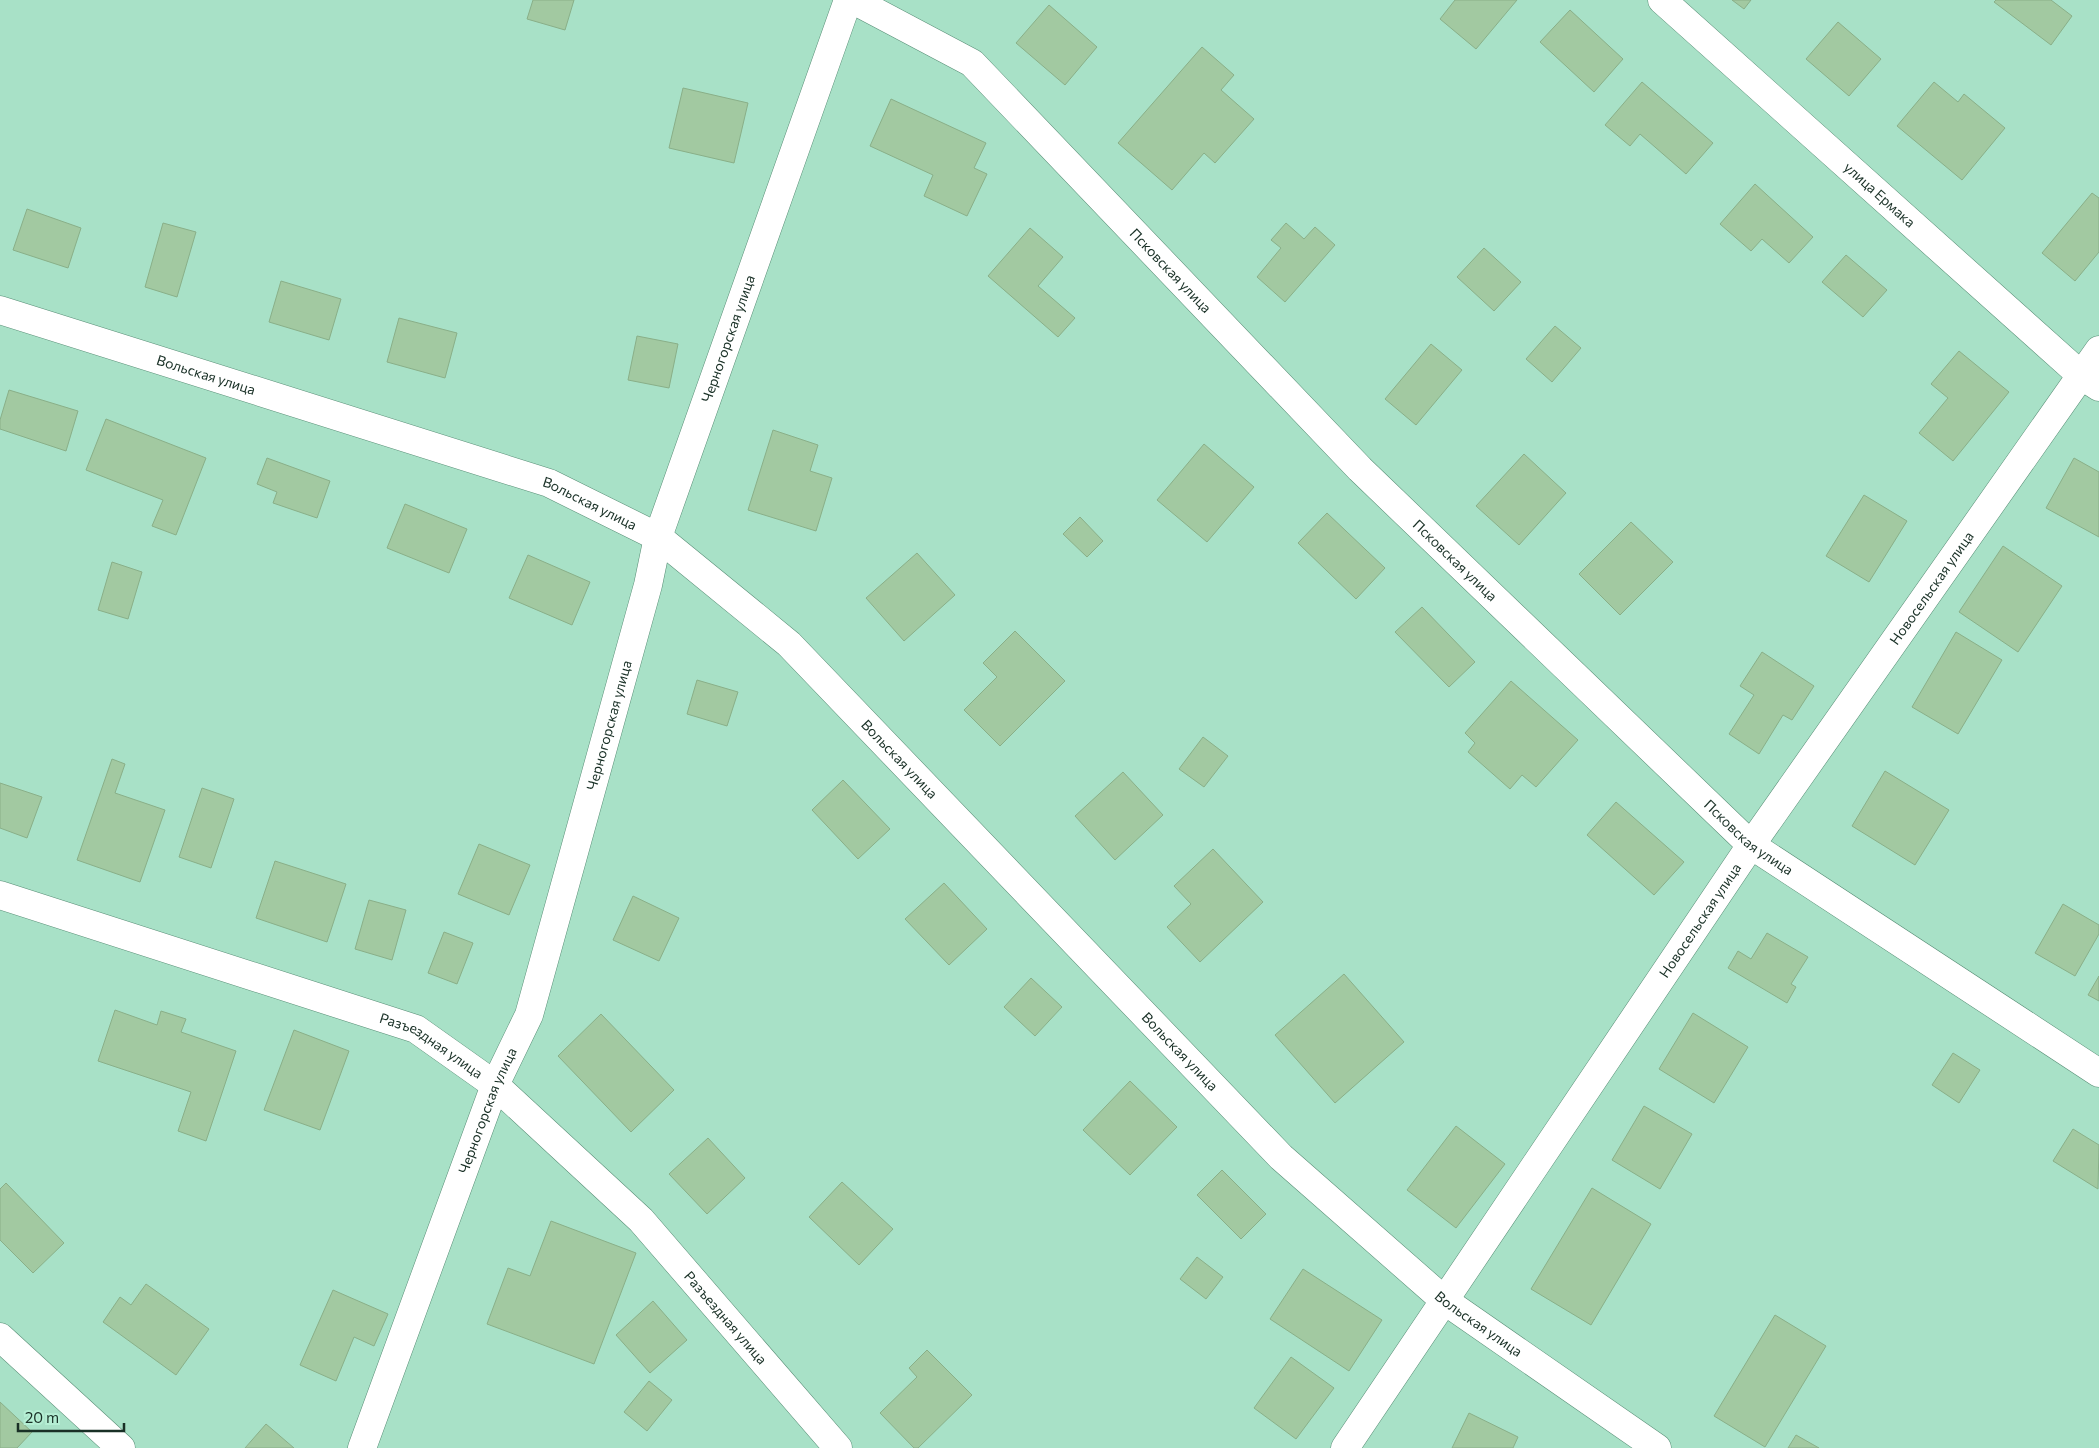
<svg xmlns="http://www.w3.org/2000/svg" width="2099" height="1448" viewBox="0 0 2099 1448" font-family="Commissioner,sans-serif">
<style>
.building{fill:#a2c9a1;stroke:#89af88}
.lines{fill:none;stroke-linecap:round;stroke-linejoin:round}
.minor-casing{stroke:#588e76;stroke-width:29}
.tertiary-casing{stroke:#588e76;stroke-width:29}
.minor{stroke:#fff;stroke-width:28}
.tertiary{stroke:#fff;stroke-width:28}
.labels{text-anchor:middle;stroke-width:4;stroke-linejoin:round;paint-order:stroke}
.street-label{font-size:14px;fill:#193026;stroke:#b5efd4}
</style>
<rect width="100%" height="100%" fill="#a8e1c7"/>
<g class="building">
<path d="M 533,0 L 574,0 L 565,30 L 527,19 Z"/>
<path d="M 1455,0 L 1517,0 L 1476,49 L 1440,19 Z"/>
<path d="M 1732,0 L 1751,0 L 1744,9 Z"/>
<path d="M 1996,0 L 2051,0 L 2072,16 L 2051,45 L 1994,2 Z"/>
<path d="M 1049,5 L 1097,47 L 1065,85 L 1016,43 Z"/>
<path d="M 1570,10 L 1623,59 L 1594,92 L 1540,42 Z"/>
<path d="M 1838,22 L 1881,59 L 1849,96 L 1806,59 Z"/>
<path d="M 1202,47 L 1234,75 L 1221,90 L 1254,119 L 1215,163 L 1204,153 L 1172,190 L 1118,143 Z"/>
<path d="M 1642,82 L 1713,143 L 1686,174 L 1640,134 L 1630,146 L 1605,125 Z"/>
<path d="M 1934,82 L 1958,102 L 1964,94 L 2005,128 L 1962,180 L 1897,126 Z"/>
<path d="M 683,88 L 748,103 L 734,163 L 669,148 Z"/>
<path d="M 891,99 L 986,143 L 974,168 L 987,174 L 967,216 L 924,196 L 933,175 L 870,146 Z"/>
<path d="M 1755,184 L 1813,237 L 1789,263 L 1762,239 L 1751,251 L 1720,224 Z"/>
<path d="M 2092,193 L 2099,198 L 2099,252 L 2075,281 L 2042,253 Z"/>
<path d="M 27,209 L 81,228 L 68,268 L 13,250 Z"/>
<path d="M 163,223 L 196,232 L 177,297 L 145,287 Z"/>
<path d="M 1286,223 L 1304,239 L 1315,227 L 1335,245 L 1285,302 L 1257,277 L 1281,248 L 1271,240 Z"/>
<path d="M 1030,228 L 1063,257 L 1038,286 L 1075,318 L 1058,337 L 988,276 Z"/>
<path d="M 1484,248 L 1521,282 L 1494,311 L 1457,277 Z"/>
<path d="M 1846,255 L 1887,290 L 1863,317 L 1822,282 Z"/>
<path d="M 281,281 L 341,299 L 329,340 L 269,322 Z"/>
<path d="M 399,318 L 457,333 L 445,378 L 387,362 Z"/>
<path d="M 1555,326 L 1581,348 L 1552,382 L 1526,359 Z"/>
<path d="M 637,336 L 678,344 L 669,388 L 628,380 Z"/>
<path d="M 1431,344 L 1462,370 L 1416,425 L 1385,399 Z"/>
<path d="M 1959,351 L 2009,392 L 1953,461 L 1919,433 L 1948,398 L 1931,384 Z"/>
<path d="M 9,390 L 78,411 L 66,451 L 0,429 L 0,420 Z"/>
<path d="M 106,419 L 206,458 L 176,535 L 152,526 L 163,500 L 86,470 Z"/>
<path d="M 773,430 L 818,445 L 810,471 L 832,478 L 816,531 L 748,510 Z"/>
<path d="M 1204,444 L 1254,487 L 1207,542 L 1157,500 Z"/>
<path d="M 1524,454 L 1566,493 L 1519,545 L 1476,506 Z"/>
<path d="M 267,458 L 330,481 L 317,518 L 273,503 L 277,492 L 257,484 Z"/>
<path d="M 2074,458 L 2099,472 L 2099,537 L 2046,508 Z"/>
<path d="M 1864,495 L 1907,521 L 1869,582 L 1826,556 Z"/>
<path d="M 405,504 L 467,529 L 449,573 L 387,548 Z"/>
<path d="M 1327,513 L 1385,568 L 1356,599 L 1298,543 Z"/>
<path d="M 1080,517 L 1103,541 L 1087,557 L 1063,534 Z"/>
<path d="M 1631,522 L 1673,562 L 1620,615 L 1579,574 Z"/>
<path d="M 2003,546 L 2062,586 L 2018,652 L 1959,612 Z"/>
<path d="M 917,553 L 955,595 L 904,641 L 866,598 Z"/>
<path d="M 528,555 L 590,582 L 572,625 L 509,598 Z"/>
<path d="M 112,562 L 142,572 L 128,619 L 98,610 Z"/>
<path d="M 1422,607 L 1475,662 L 1449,687 L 1395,632 Z"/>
<path d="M 1015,631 L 1065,681 L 1000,746 L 964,710 L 997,677 L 983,663 Z"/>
<path d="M 1956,632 L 2002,660 L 1958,734 L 1912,707 Z"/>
<path d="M 1762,652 L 1814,686 L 1792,720 L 1783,715 L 1759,754 L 1729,734 L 1754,695 L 1740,686 Z"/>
<path d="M 697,680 L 738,692 L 727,726 L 687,714 Z"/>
<path d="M 1511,681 L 1578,740 L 1536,787 L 1522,775 L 1510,789 L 1468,752 L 1475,743 L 1465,733 Z"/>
<path d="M 1203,737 L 1228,756 L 1204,787 L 1179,769 Z"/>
<path d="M 112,759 L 125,764 L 115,793 L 165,810 L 140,882 L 77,860 Z"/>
<path d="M 1885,771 L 1949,810 L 1915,865 L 1852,826 Z"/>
<path d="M 1123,772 L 1163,815 L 1115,860 L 1075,816 Z"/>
<path d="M 843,780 L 890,829 L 858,859 L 812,810 Z"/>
<path d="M 0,783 L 42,797 L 27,838 L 0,828 Z"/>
<path d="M 202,788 L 234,799 L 211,868 L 179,857 Z"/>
<path d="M 1616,802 L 1684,862 L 1654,895 L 1587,835 Z"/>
<path d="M 479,844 L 530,865 L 509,915 L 458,894 Z"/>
<path d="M 1213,849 L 1263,902 L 1200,962 L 1167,927 L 1191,904 L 1174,886 Z"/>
<path d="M 275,861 L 346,884 L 327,942 L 256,918 Z"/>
<path d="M 944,883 L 987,929 L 949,965 L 905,919 Z"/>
<path d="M 633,896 L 679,918 L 659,961 L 613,940 Z"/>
<path d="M 369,900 L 406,910 L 392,960 L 355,949 Z"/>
<path d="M 2063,904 L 2099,925 L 2099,934 L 2075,976 L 2035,953 Z"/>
<path d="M 444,932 L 473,943 L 457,984 L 428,973 Z"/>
<path d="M 1767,933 L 1808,957 L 1791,984 L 1796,987 L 1787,1003 L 1728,968 L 1738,951 L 1751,959 Z"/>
<path d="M 1344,974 L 1404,1042 L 1335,1103 L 1275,1035 Z"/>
<path d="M 2099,976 L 2099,1001 L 2088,995 Z"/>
<path d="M 1031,978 L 1062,1007 L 1035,1036 L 1004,1007 Z"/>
<path d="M 115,1010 L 157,1025 L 161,1011 L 186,1019 L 181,1032 L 236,1051 L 206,1141 L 178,1131 L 191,1092 L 98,1061 Z"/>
<path d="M 1693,1013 L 1748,1047 L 1714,1103 L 1659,1069 Z"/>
<path d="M 601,1014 L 674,1090 L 631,1132 L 558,1056 Z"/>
<path d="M 294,1030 L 349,1051 L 320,1130 L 264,1110 Z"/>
<path d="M 1953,1053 L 1980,1070 L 1959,1103 L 1932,1085 Z"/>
<path d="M 1130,1081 L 1177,1127 L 1130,1175 L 1083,1130 Z"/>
<path d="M 1644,1106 L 1692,1134 L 1660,1189 L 1612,1160 Z"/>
<path d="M 1456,1126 L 1505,1164 L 1456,1228 L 1407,1190 Z"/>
<path d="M 2073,1129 L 2099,1145 L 2098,1189 L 2053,1161 Z"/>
<path d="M 708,1138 L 745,1178 L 707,1214 L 669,1174 Z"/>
<path d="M 1222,1170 L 1266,1214 L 1241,1239 L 1197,1195 Z"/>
<path d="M 842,1182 L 893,1229 L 859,1265 L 809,1217 Z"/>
<path d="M 6,1183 L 64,1243 L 33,1273 L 0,1240 L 0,1189 Z"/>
<path d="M 1592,1188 L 1651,1224 L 1591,1325 L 1531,1289 Z"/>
<path d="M 551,1221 L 636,1253 L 594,1364 L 487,1324 L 508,1268 L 530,1276 Z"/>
<path d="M 1197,1257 L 1223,1277 L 1206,1299 L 1180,1279 Z"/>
<path d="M 1303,1269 L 1382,1320 L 1349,1371 L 1270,1319 Z"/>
<path d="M 146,1284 L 209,1329 L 176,1375 L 103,1322 L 120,1297 L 131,1305 Z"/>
<path d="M 333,1290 L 388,1314 L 374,1346 L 354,1337 L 336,1381 L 300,1365 Z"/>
<path d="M 653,1301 L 687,1340 L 650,1373 L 616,1335 Z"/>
<path d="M 1775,1315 L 1826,1346 L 1765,1447 L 1714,1416 Z"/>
<path d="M 927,1350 L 972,1395 L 918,1448 L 914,1448 L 880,1413 L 917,1377 L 909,1368 Z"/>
<path d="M 1291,1357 L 1334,1388 L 1296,1439 L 1254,1408 Z"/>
<path d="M 649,1381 L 672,1400 L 647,1431 L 624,1412 Z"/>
<path d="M 0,1402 L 32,1432 L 17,1448 L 0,1448 Z"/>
<path d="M 1469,1413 L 1518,1437 L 1513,1448 L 1452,1448 Z"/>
<path d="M 266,1424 L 294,1448 L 245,1448 Z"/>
<path d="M 1796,1435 L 1819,1448 L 1788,1448 Z"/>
</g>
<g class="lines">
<g class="minor-casing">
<g id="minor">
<path id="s1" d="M 853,0 L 972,63 L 1360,469 L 1751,845 L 2099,1073"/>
<path id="s2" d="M 1662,0 L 2082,376 L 2099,387"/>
<path id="s3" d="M 0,895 L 416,1029 L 495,1085 L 641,1220 L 838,1448"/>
<path d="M 0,1337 L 121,1448"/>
<path id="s4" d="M 362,1448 L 495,1085 L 529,1015 L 648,585 L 658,537 L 848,0"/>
<path id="s5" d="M 1345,1448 L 1751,845 L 2099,350"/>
</g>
</g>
<g class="tertiary-casing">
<g id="tertiary">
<path id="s6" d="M 0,310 L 549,483 L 658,537 L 789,644 L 1281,1157 L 1445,1301 L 1657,1448"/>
</g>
</g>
<use href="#minor" class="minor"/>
<use href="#tertiary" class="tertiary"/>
</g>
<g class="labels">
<g class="street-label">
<text dy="5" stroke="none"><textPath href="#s2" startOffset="292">улица Ермака</textPath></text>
<text dy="5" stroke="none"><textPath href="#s1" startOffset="422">Псковская улица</textPath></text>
<text dy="5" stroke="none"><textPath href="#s4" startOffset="1170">Черногорская улица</textPath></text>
<text dy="5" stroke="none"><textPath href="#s6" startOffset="216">Вольская улица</textPath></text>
<text dy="5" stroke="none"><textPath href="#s6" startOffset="621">Вольская улица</textPath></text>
<text dy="5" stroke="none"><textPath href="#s1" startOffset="828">Псковская улица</textPath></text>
<text dy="5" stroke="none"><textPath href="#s5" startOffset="1041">Новосельская улица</textPath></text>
<text dy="5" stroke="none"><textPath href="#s4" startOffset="765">Черногорская улица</textPath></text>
<text dy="5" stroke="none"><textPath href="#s6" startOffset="1026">Вольская улица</textPath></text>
<text dy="5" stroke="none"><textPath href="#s1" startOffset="1232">Псковская улица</textPath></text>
<text dy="5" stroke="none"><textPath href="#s5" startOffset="636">Новосельская улица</textPath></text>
<text dy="5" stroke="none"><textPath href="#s3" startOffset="458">Разъездная улица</textPath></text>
<text dy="5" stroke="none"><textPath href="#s6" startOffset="1431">Вольская улица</textPath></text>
<text dy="5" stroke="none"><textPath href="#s4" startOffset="360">Черногорская улица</textPath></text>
<text dy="5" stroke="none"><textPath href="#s3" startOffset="862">Разъездная улица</textPath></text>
<text dy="5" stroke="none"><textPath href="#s6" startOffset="1836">Вольская улица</textPath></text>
</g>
</g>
<path d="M18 1423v8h106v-8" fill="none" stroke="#193026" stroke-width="2.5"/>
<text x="25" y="1423" font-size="15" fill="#193026" stroke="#b5efd4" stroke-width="4" paint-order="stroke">20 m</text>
</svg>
